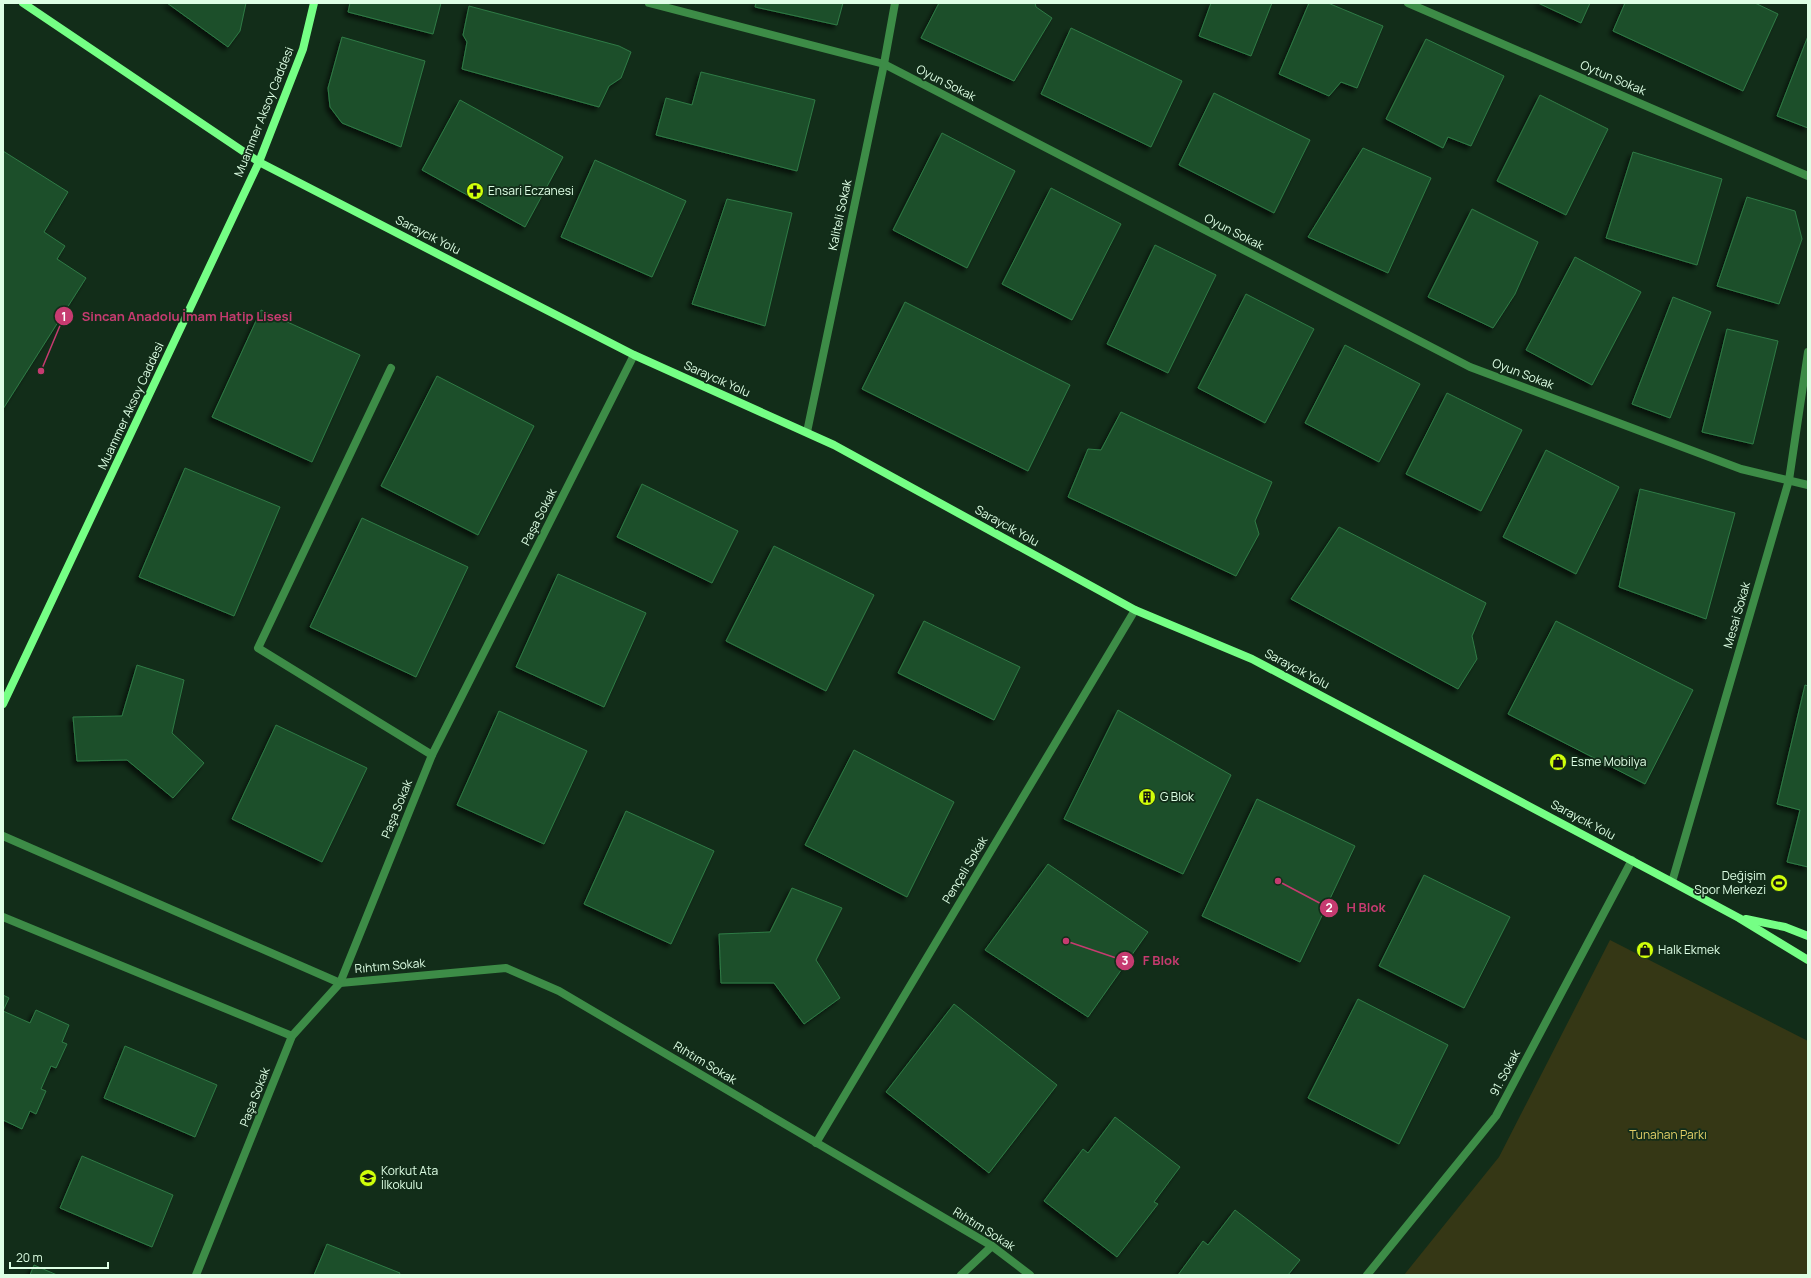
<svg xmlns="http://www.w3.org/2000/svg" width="1811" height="1278" viewBox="0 0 1811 1278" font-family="Manrope,sans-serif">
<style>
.green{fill:#353715}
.building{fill:#1d4f2c;stroke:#2f7b45;filter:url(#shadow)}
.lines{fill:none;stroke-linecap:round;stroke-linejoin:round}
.street{stroke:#3d8c47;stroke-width:8}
.secondary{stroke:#75ff85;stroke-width:8}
.labels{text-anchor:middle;stroke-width:3.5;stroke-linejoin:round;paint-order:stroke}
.street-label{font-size:12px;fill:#deffe5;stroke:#122d19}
.poi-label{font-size:12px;fill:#deffe5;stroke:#122d19;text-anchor:start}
.park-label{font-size:12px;fill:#e2cf67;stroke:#122d19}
.leader{fill:none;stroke:#c63b70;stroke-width:1.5}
.callout-dot{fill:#c63b70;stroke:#122d19;stroke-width:1.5}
.mark-label{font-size:12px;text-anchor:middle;font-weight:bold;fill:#fff}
.callout-label{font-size:13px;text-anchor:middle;font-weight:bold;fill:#c63b70;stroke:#122d19;stroke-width:3.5;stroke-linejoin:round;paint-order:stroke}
</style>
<defs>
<filter id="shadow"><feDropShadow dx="-3.5" dy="3.5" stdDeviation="2" flood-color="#0009"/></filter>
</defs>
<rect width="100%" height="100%" fill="#122d19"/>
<path class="green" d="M 1610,940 L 1808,1041 L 1808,1275 L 1404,1275 L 1499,1157 Z"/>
<g class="building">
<path d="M 167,3 L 246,3 L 240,31 L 228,47 Z"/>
<path d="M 350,3 L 441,3 L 433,34 L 348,12 Z"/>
<path d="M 756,3 L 843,3 L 837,25 L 755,7 Z"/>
<path d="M 939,3 L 1035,3 L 1036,7 L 1052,18 L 1014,81 L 921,38 Z"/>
<path d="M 1211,3 L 1272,3 L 1251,56 L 1199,36 Z"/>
<path d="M 1309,3 L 1328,3 L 1383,26 L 1357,88 L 1341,82 L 1329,96 L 1279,74 Z"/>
<path d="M 1538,3 L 1590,3 L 1581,23 Z"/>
<path d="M 1625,3 L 1755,3 L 1778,14 L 1743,91 L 1613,31 Z"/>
<path d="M 469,6 L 619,46 L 631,52 L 621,78 L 609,86 L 599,107 L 462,69 L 467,42 L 463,35 Z"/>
<path d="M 1071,28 L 1182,81 L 1151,147 L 1041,94 Z"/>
<path d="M 1808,36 L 1808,128 L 1777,116 Z"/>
<path d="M 342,37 L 425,61 L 401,147 L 342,123 L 330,107 L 328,88 Z"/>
<path d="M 1426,39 L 1504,76 L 1471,146 L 1448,137 L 1443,148 L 1386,119 Z"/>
<path d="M 701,72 L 815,100 L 797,171 L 656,135 L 666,98 L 692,105 Z"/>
<path d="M 1214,93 L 1310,140 L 1274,213 L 1179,165 Z"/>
<path d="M 1540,95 L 1608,129 L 1566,215 L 1497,181 Z"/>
<path d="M 460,100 L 563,157 L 525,227 L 422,170 Z"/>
<path d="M 942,133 L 1015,171 L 967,268 L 893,230 Z"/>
<path d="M 1363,148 L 1431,178 L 1388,273 L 1308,237 Z"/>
<path d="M 3,151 L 68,192 L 44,232 L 65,246 L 57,259 L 86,278 L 3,409 Z"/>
<path d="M 1633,152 L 1722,179 L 1697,265 L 1606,238 Z"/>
<path d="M 595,160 L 686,201 L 652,277 L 561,237 Z"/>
<path d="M 1051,188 L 1121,224 L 1072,320 L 1002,284 Z"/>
<path d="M 1747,197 L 1795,211 L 1802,239 L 1779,304 L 1717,286 Z"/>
<path d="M 727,199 L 792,213 L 765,326 L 692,304 Z"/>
<path d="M 1472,209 L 1538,242 L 1515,294 L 1493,328 L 1428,297 Z"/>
<path d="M 1155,245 L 1216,275 L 1168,373 L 1107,344 Z"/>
<path d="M 1575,257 L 1641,292 L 1592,385 L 1526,350 Z"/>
<path d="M 1246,294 L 1314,329 L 1265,423 L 1198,388 Z"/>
<path d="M 1673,297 L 1711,312 L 1670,418 L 1632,404 Z"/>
<path d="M 905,302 L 1070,385 L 1028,471 L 862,389 Z"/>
<path d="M 261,310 L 360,355 L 312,462 L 212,417 Z"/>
<path d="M 1727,329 L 1778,341 L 1753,444 L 1702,432 Z"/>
<path d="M 1345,345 L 1420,384 L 1379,462 L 1305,423 Z"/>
<path d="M 437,376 L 534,426 L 478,535 L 381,486 Z"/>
<path d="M 1447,393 L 1522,430 L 1481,511 L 1406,474 Z"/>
<path d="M 1121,412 L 1272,482 L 1255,521 L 1259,534 L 1236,576 L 1068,497 L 1088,449 L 1101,450 Z"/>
<path d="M 1546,450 L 1619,487 L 1576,574 L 1503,537 Z"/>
<path d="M 185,468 L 280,507 L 234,616 L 139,577 Z"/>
<path d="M 642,484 L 738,531 L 712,583 L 617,537 Z"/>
<path d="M 1640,489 L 1735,513 L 1706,619 L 1619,587 Z"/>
<path d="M 362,518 L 468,567 L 416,677 L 310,627 Z"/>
<path d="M 1339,527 L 1486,603 L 1472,636 L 1477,659 L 1458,689 L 1291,599 Z"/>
<path d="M 774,546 L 874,595 L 826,691 L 726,641 Z"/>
<path d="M 558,574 L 646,613 L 604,707 L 516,667 Z"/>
<path d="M 924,621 L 1020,667 L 994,720 L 898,673 Z"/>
<path d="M 1556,621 L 1693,690 L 1645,784 L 1508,714 Z"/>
<path d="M 137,665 L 184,680 L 172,733 L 204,763 L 173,798 L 127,760 L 77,761 L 73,717 L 122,716 Z"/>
<path d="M 1805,685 L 1808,686 L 1808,867 L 1787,862 L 1800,810 L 1777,804 Z"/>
<path d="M 1118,710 L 1231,775 L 1183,874 L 1064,819 Z"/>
<path d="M 499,711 L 587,751 L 544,844 L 457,805 Z"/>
<path d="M 276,725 L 367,768 L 322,862 L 232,819 Z"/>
<path d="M 854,750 L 954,802 L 907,897 L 805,845 Z"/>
<path d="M 1257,799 L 1355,846 L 1300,962 L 1202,916 Z"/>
<path d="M 626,811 L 714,851 L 671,944 L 584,904 Z"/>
<path d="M 1048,864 L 1148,932 L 1088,1017 L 985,950 Z"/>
<path d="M 1424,875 L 1510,917 L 1464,1008 L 1379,966 Z"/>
<path d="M 792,888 L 842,908 L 816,960 L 840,998 L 804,1024 L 774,983 L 721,983 L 719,934 L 770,932 Z"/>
<path d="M 3,995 L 9,998 L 3,1011 Z"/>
<path d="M 1358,999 L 1448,1045 L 1399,1144 L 1308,1098 Z"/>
<path d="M 954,1004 L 1057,1085 L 989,1173 L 886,1092 Z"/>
<path d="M 36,1010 L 69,1025 L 62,1042 L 67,1044 L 56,1068 L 51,1066 L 41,1089 L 46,1091 L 36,1114 L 30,1111 L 22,1129 L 3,1120 L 3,1011 L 30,1023 Z"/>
<path d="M 125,1046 L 217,1085 L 195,1137 L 104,1098 Z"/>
<path d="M 1115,1117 L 1180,1167 L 1154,1202 L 1158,1204 L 1117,1257 L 1044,1201 L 1083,1149 L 1088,1153 Z"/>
<path d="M 82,1156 L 173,1195 L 152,1247 L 60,1208 Z"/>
<path d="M 1235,1210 L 1300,1260 L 1288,1275 L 1178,1275 L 1203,1241 L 1208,1245 Z"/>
<path d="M 327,1244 L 400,1273 L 399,1275 L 314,1275 Z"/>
<path d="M 34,1265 L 57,1275 L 30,1275 Z"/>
</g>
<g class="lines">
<g class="street">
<path d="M 649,3 L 884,64 L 1470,367 L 1741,469 L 1808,485"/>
<path d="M 1408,3 L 1808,176"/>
<path d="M 391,368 L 258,648 L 432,755"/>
<path d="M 807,432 L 884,64 L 895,3"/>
<path d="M 3,836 L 340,983 L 506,968 L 559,991 L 992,1246 L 1030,1275"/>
<path d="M 1672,882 L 1789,480 L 1808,352"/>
<path d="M 3,917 L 292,1036"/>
<path d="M 816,1143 L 1135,610"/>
<path d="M 196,1275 L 292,1036 L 340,983 L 432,755 L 634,355"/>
<path d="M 961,1275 L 992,1246"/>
<path d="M 1367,1275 L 1496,1116 L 1632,860"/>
</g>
<g class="secondary">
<path d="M 23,3 L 259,162 L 634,355 L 834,445 L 1135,610 L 1252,659 L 1672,882 L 1739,918 L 1808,960"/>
<path d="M 3,704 L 259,162 L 303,49 L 314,3"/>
<path d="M 1746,919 L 1785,927 L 1808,936"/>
</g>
</g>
<defs>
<g id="pharmacy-disc" transform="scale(0.9)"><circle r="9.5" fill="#d0ff0a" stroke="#122d19"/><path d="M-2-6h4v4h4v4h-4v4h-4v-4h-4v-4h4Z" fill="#111"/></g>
<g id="shop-disc" transform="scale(0.9)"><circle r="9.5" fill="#d0ff0a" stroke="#122d19"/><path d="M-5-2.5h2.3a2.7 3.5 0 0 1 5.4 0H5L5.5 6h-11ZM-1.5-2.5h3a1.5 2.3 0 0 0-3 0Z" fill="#111"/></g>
<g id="building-disc" transform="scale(0.9)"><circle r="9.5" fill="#d0ff0a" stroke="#122d19"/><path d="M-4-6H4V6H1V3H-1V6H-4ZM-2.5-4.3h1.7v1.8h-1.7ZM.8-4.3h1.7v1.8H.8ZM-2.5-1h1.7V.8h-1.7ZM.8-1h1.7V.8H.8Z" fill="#111"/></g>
<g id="stadium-disc" transform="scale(0.9)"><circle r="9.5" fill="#d0ff0a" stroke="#122d19"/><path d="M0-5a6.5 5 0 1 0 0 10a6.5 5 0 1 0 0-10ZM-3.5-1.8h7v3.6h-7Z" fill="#111"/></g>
<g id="school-disc" transform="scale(0.9)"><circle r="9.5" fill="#d0ff0a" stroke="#122d19"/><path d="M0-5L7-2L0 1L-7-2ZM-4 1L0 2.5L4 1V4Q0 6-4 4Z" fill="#111"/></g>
</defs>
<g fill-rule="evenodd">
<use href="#pharmacy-disc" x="475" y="191"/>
<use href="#shop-disc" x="1558" y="762"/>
<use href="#building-disc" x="1147" y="797"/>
<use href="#stadium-disc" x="1779" y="883"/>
<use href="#shop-disc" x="1645" y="950"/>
<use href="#school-disc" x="368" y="1178"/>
</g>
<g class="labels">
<g class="street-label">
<text transform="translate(1613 78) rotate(23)" y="4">Oytun Sokak</text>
<text transform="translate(946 83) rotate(27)" y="4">Oyun Sokak</text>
<text transform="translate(264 112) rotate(-68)" y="4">Muammer Aksoy Caddesi</text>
<text transform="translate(840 215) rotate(-78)" y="4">Kaliteli Sokak</text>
<text transform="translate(1234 232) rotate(27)" y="4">Oyun Sokak</text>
<text transform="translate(428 235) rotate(27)" y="4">Saraycık Yolu</text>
<text transform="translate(1523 374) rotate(21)" y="4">Oyun Sokak</text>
<text transform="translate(717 379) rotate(24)" y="4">Saraycık Yolu</text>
<text transform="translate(131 406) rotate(-65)" y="4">Muammer Aksoy Caddesi</text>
<text transform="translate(539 517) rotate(-63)" y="4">Paşa Sokak</text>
<text transform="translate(1007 526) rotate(29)" y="4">Saraycık Yolu</text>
<text transform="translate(1737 615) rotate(-74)" y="4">Mesai Sokak</text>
<text transform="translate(1297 669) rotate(28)" y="4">Saraycık Yolu</text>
<text transform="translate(397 809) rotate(-68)" y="4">Paşa Sokak</text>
<text transform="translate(1583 820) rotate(28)" y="4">Saraycık Yolu</text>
<text transform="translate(965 870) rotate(-59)" y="4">Pençeli Sokak</text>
<text transform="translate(390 966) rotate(-5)" y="4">Rıhtım Sokak</text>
<text transform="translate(705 1063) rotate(31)" y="4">Rıhtım Sokak</text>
<text transform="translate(1505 1073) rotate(-62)" y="4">91. Sokak</text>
<text transform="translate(255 1097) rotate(-69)" y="4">Paşa Sokak</text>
<text transform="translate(984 1229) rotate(32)" y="4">Rıhtım Sokak</text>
</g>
<g class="poi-label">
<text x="488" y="195">Ensari Eczanesi</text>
<text x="1571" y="766">Esme Mobilya</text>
<text x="1160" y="801">G Blok</text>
<text x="1766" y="880" text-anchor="end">Değişim<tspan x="1766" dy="14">Spor Merkezi</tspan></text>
<text x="1658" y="954">Halk Ekmek</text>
<text x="381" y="1175">Korkut Ata<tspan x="381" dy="14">İlkokulu</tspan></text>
</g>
<g class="park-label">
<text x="1668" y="1139">Tunahan Parkı</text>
</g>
</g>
<path class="leader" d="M41 371L64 316M1278 881L1329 908M1066 941L1125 961"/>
<g class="callout-dot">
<circle cx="41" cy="371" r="4"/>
<circle cx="1278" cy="881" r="4"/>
<circle cx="1066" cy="941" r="4"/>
<circle cx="64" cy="316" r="10"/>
<circle cx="1329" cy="908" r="10"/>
<circle cx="1125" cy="961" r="10"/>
</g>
<g class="mark-label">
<text x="64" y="321">1</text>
<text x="1329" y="912">2</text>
<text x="1125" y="965">3</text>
</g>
<g class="callout-label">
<text x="187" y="321">Sincan Anadolu İmam Hatip Lisesi</text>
<text x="1366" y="912">H Blok</text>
<text x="1161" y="965">F Blok</text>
</g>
<rect width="1811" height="1278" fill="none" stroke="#deffe5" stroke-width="8"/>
<path d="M10 1262v6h98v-6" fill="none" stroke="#deffe5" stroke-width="2"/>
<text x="16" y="1262" font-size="12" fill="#deffe5" stroke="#122d19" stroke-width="3" paint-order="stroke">20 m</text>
</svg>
